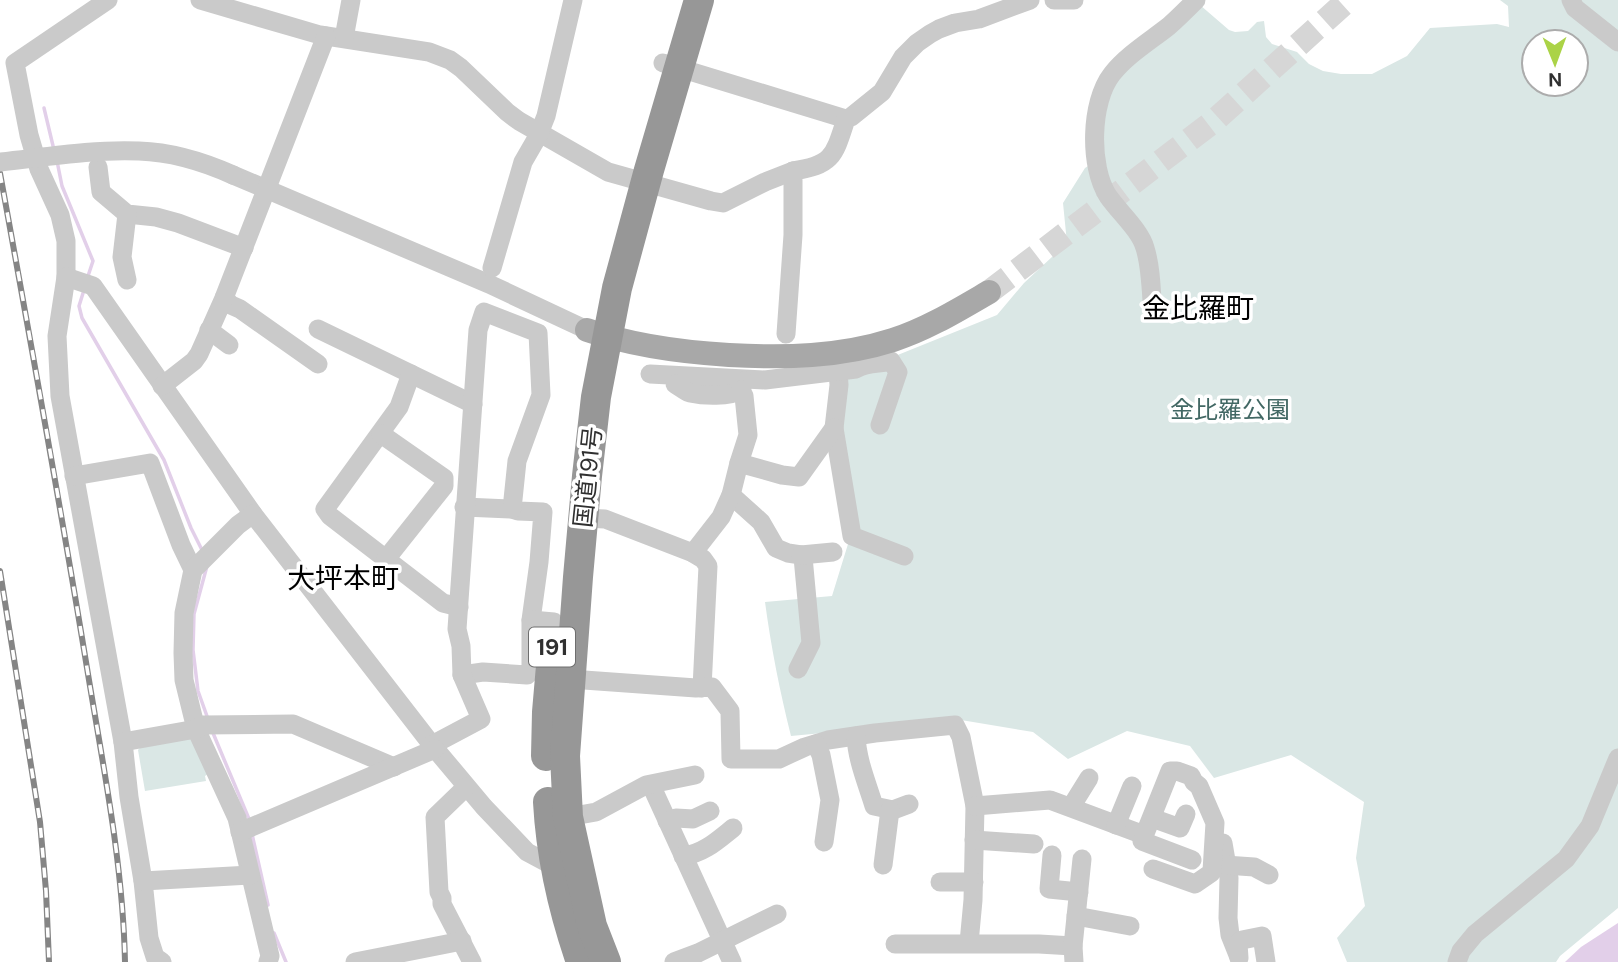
<svg xmlns="http://www.w3.org/2000/svg" width="1618" height="962" viewBox="0 0 1618 962" font-family="'DM Sans','Noto Sans JP',sans-serif">
<style>
.green{fill:#dae7e5;fill-rule:evenodd}
.water{fill:#e2cfe9}
.lines{fill:none;stroke-linecap:round;stroke-linejoin:round}
.stream{stroke:#e2cfe9;stroke-width:3.5}
.major-tunnel{stroke:#d6d6d6;stroke-width:24;stroke-dasharray:24 12;stroke-linecap:butt}
.minor{stroke:#cacaca;stroke-width:19}
.major{stroke:#a8a8a8;stroke-width:24}
.highway{stroke:#979797;stroke-width:30}
.rail-casing{stroke:#858585;stroke-width:6}
.rail{stroke:#fff;stroke-width:3.5;stroke-dasharray:10;stroke-linecap:butt}
.minor-bridge{stroke:#cacaca;stroke-width:19}
.labels{text-anchor:middle;stroke-width:7;stroke-linejoin:round;paint-order:stroke}
.shield{fill:#fff;stroke:#6e6e6e;stroke-width:2}
.shield-label{font-size:23px;font-weight:bold;fill:#303030}
.park-label{font-size:24px;fill:#426864;stroke:#fff}
.street-label{font-size:24px;fill:#303030;stroke:#fff}
.quarter-label{font-size:28px;fill:#000;stroke:#fff}
</style>
<rect width="100%" height="100%" fill="#fff"/>
<g class="green">
<path d="M 1500,0 L 1618,0 L 1618,908 L 1560,956 L 1556,962 L 1347,962 L 1337,938 L 1365,906 L 1356,858 L 1364,802 L 1291,755 L 1214,778 L 1190,746 L 1127,731 L 1068,759 L 1033,732 L 961,720 L 791,736 C 780,692 771,647 765,602 L 832,596 L 848,544 L 841,424 L 848,375 L 997,315 L 1024,283 L 1067,243 L 1063,203 L 1085,168 L 1100,158 L 1105,101 L 1121,74 L 1200,5 L 1229,30 L 1235,32 L 1248,31 L 1257,22 L 1264,21 L 1266,37 L 1272,44 L 1297,52 L 1309,64 L 1323,71 L 1341,74 L 1372,74 L 1407,56 L 1430,28 L 1497,24 L 1509,27 L 1508,6 ZM 1534,42 L 1576,42 L 1576,84 L 1534,84 Z"/>
<path d="M 186,737 L 194,741 L 208,774 L 205,776 L 206,781 L 145,791 L 138,750 L 142,745 Z"/>
</g>
<path class="water" d="M 1618,923 L 1618,962 L 1565,962 L 1581,947 Z"/>
<g class="lines">
<g class="stream">
<path d="M 44,108 L 54,150"/>
<path d="M 57,161 L 62,186 L 93,261 L 87,279"/>
<path d="M 84,290 L 79,306 L 82,318 L 164,460 L 191,528 L 203,552"/>
<path d="M 207,566 L 194,614 L 193,650 L 198,691 L 208,719"/>
<path d="M 213,733 L 249,819"/>
<path d="M 252,834 L 268,905"/>
<path d="M 274,933 L 286,962"/>
</g>
<path class="major-tunnel" d="M 989,292 L 1214,121 L 1348,0"/>
<g class="minor">
<path d="M 108,0 L 15,63 L 29,135 L 39,169 L 60,215 L 66,241 L 66,277 L 57,336 L 60,396 L 123,742 L 129,797 L 143,881 L 149,938 L 155,957 L 162,962"/>
<path d="M 200,0 L 320,35 L 429,52 L 450,60 L 461,68 L 507,112 L 519,121 L 608,172 L 711,201 L 723,203 L 765,182 L 793,171"/>
<path d="M 1054,0 L 1074,0"/>
<path d="M 1571,0 L 1575,8 L 1618,42"/>
<path d="M 344,38 L 351,0"/>
<path d="M 663,63 L 846,119"/>
<path d="M 98,167 L 101,192 L 127,214 L 156,217 L 178,223 L 244,248"/>
<path d="M 233,175 L 489,284 L 587,330"/>
<path d="M 492,268 L 523,162 L 538,136 L 546,116 L 573,0"/>
<path d="M 66,277 L 93,286 L 253,514 L 432,745 L 484,807 L 527,852 L 555,867 L 563,866"/>
<path d="M 127,280 L 122,257 L 127,214"/>
<path d="M 224,298 L 231,305 L 240,309 L 318,364"/>
<path d="M 1152,301 C 1151,283 1150,264 1145,248 C 1140,230 1119,212 1108,196 C 1089,167 1090,102 1112,74 C 1127,55 1150,41 1169,26 C 1178,18 1187,9 1196,0"/>
<path d="M 318,329 L 473,404"/>
<path d="M 209,330 L 229,345"/>
<path d="M 786,334 L 793,235 L 793,171 C 833,165 834,156 846,119 L 851,117 L 882,92 L 903,57 L 917,43 L 930,34 L 939,29 L 955,23 L 979,19 L 1030,0"/>
<path d="M 838,371 L 839,385 L 834,428 L 852,536 L 904,556"/>
<path d="M 411,374 L 399,407 L 325,509 L 330,516 L 443,603 L 459,607"/>
<path d="M 650,374 L 765,380 L 856,369 C 866,362 880,364 891,361 L 898,372 L 880,425"/>
<path d="M 675,384 C 680,387 685,391 690,393 C 704,396 729,397 741,390 L 744,381"/>
<path d="M 162,386 L 194,361 L 199,354 L 224,298 L 326,36"/>
<path d="M 381,434 L 444,478 L 444,486 L 386,559"/>
<path d="M 739,463 L 782,475 L 799,477 L 834,428"/>
<path d="M 74,476 L 150,463 L 181,545 L 193,570"/>
<path d="M 731,495 L 761,522 L 776,548 L 788,553 L 801,555 L 803,557 L 811,643 L 798,669"/>
<path d="M 464,507 L 512,509 L 518,511 L 543,512 L 539,562 L 531,620"/>
<path d="M 253,514 L 238,525 L 193,570 L 184,613 L 183,653 L 184,680 L 196,729 L 237,818 L 270,956 L 268,962"/>
<path d="M 583,518 L 605,519 L 693,553 L 703,559 L 708,566 L 702,688"/>
<path d="M 693,553 L 721,517 L 731,495 L 739,463 L 748,435 L 744,396 L 741,390"/>
<path d="M 801,555 L 833,552"/>
<path d="M 462,675 L 483,672 L 527,675 L 531,670 L 531,620 L 554,622"/>
<path d="M 570,679 L 696,688 L 712,687 L 730,711 L 731,759 L 779,759 L 805,747 L 828,740 L 875,733 L 955,725 L 961,737 L 975,806 L 973,900 L 969,943"/>
<path d="M 856,736 C 857,760 867,783 874,806 L 893,810 L 909,804"/>
<path d="M 123,742 L 196,729 L 203,725 L 293,724 L 394,767"/>
<path d="M 816,744 L 821,755 L 830,800 L 824,842"/>
<path d="M 432,745 L 481,719 L 462,675 L 461,646 L 457,629 L 478,330 L 484,312 L 538,333 L 541,395 L 517,461 L 512,509"/>
<path d="M 651,785 L 732,962"/>
<path d="M 466,787 L 435,817 L 439,892 L 442,898 L 442,904 L 472,962"/>
<path d="M 975,806 L 1050,800 L 1144,835"/>
<path d="M 1071,807 L 1089,778"/>
<path d="M 568,817 L 596,812 L 646,785 L 695,775"/>
<path d="M 1152,818 L 1180,828 L 1186,814"/>
<path d="M 667,821 L 676,818 L 693,819 L 710,811"/>
<path d="M 1116,825 L 1132,786"/>
<path d="M 240,832 L 435,749"/>
<path d="M 974,840 L 1034,844"/>
<path d="M 1223,843 L 1229,878 L 1228,918 L 1230,935 L 1238,955"/>
<path d="M 1052,855 L 1049,889 L 1079,892"/>
<path d="M 683,856 C 703,854 718,840 733,828"/>
<path d="M 883,865 L 890,810"/>
<path d="M 1225,865 L 1254,867 L 1269,875"/>
<path d="M 1153,869 L 1195,884 L 1211,873 L 1212,871 L 1215,823 L 1199,786 L 1194,782 L 1191,776 L 1177,771 L 1170,771 L 1142,841 L 1192,860"/>
<path d="M 143,881 L 250,875"/>
<path d="M 940,882 L 974,882"/>
<path d="M 1076,916 L 1130,926"/>
<path d="M 895,944 L 1039,944 L 1073,946"/>
<path d="M 1239,958 L 1238,944 L 1242,940 L 1262,936 L 1266,962"/>
<path d="M 355,962 L 462,941"/>
<path d="M 674,962 L 698,953 L 777,914"/>
<path d="M 1074,962 L 1073,946 L 1082,859"/>
<path d="M 1457,962 L 1461,951 L 1475,934 L 1566,859 L 1590,826 L 1618,758"/>
</g>
<path class="major" d="M 587,330 C 633,346 680,352 729,355 C 784,358 840,357 893,340 C 927,329 958,310 989,292"/>
<g class="highway">
<path d="M 546,756 L 547,712 L 551,666"/>
<path d="M 548,802 C 551,857 563,910 581,962"/>
<path d="M 606,962 L 592,926 L 568,817 L 565,756 L 578,577 L 587,476 L 596,397 L 617,288 L 649,170 L 699,0"/>
</g>
<g class="rail-casing">
<g id="rail">
<path d="M 0,173 C 30,338 60,503 87,668 C 103,766 123,863 125,962"/>
<path d="M 0,571 L 40,822 L 46,891 L 49,962"/>
</g>
</g>
<use href="#rail" class="rail"/>
<path class="minor-bridge" d="M 0,162 C 46,157 93,149 139,151 C 171,152 204,162 233,175"/>
</g>
<g class="labels">
<rect class="shield" x="529" y="627.5" width="46" height="39" rx="5"/>
<g class="shield-label">
<text x="552" y="655">191</text>
</g>
<g class="park-label">
<text x="1230" y="418">金比羅公園</text>
</g>
<g class="street-label">
<text transform="translate(588 477) rotate(-84)" y="8">国道191号</text>
</g>
<g class="quarter-label">
<text x="1198" y="318">金比羅町</text>
<text x="343" y="588">大坪本町</text>
</g>
</g>
<g transform="translate(1555 63) rotate(179)"><circle r="33" fill="#ffffff" stroke="#acacac" stroke-width="2"/>
<path d="M0-5L12 26L0 18L-12 26Z" fill="#abd347"/>
<text y="-10" font-size="19" font-weight="bold" text-anchor="middle" fill="#303030">N</text>
</g>
</svg>
